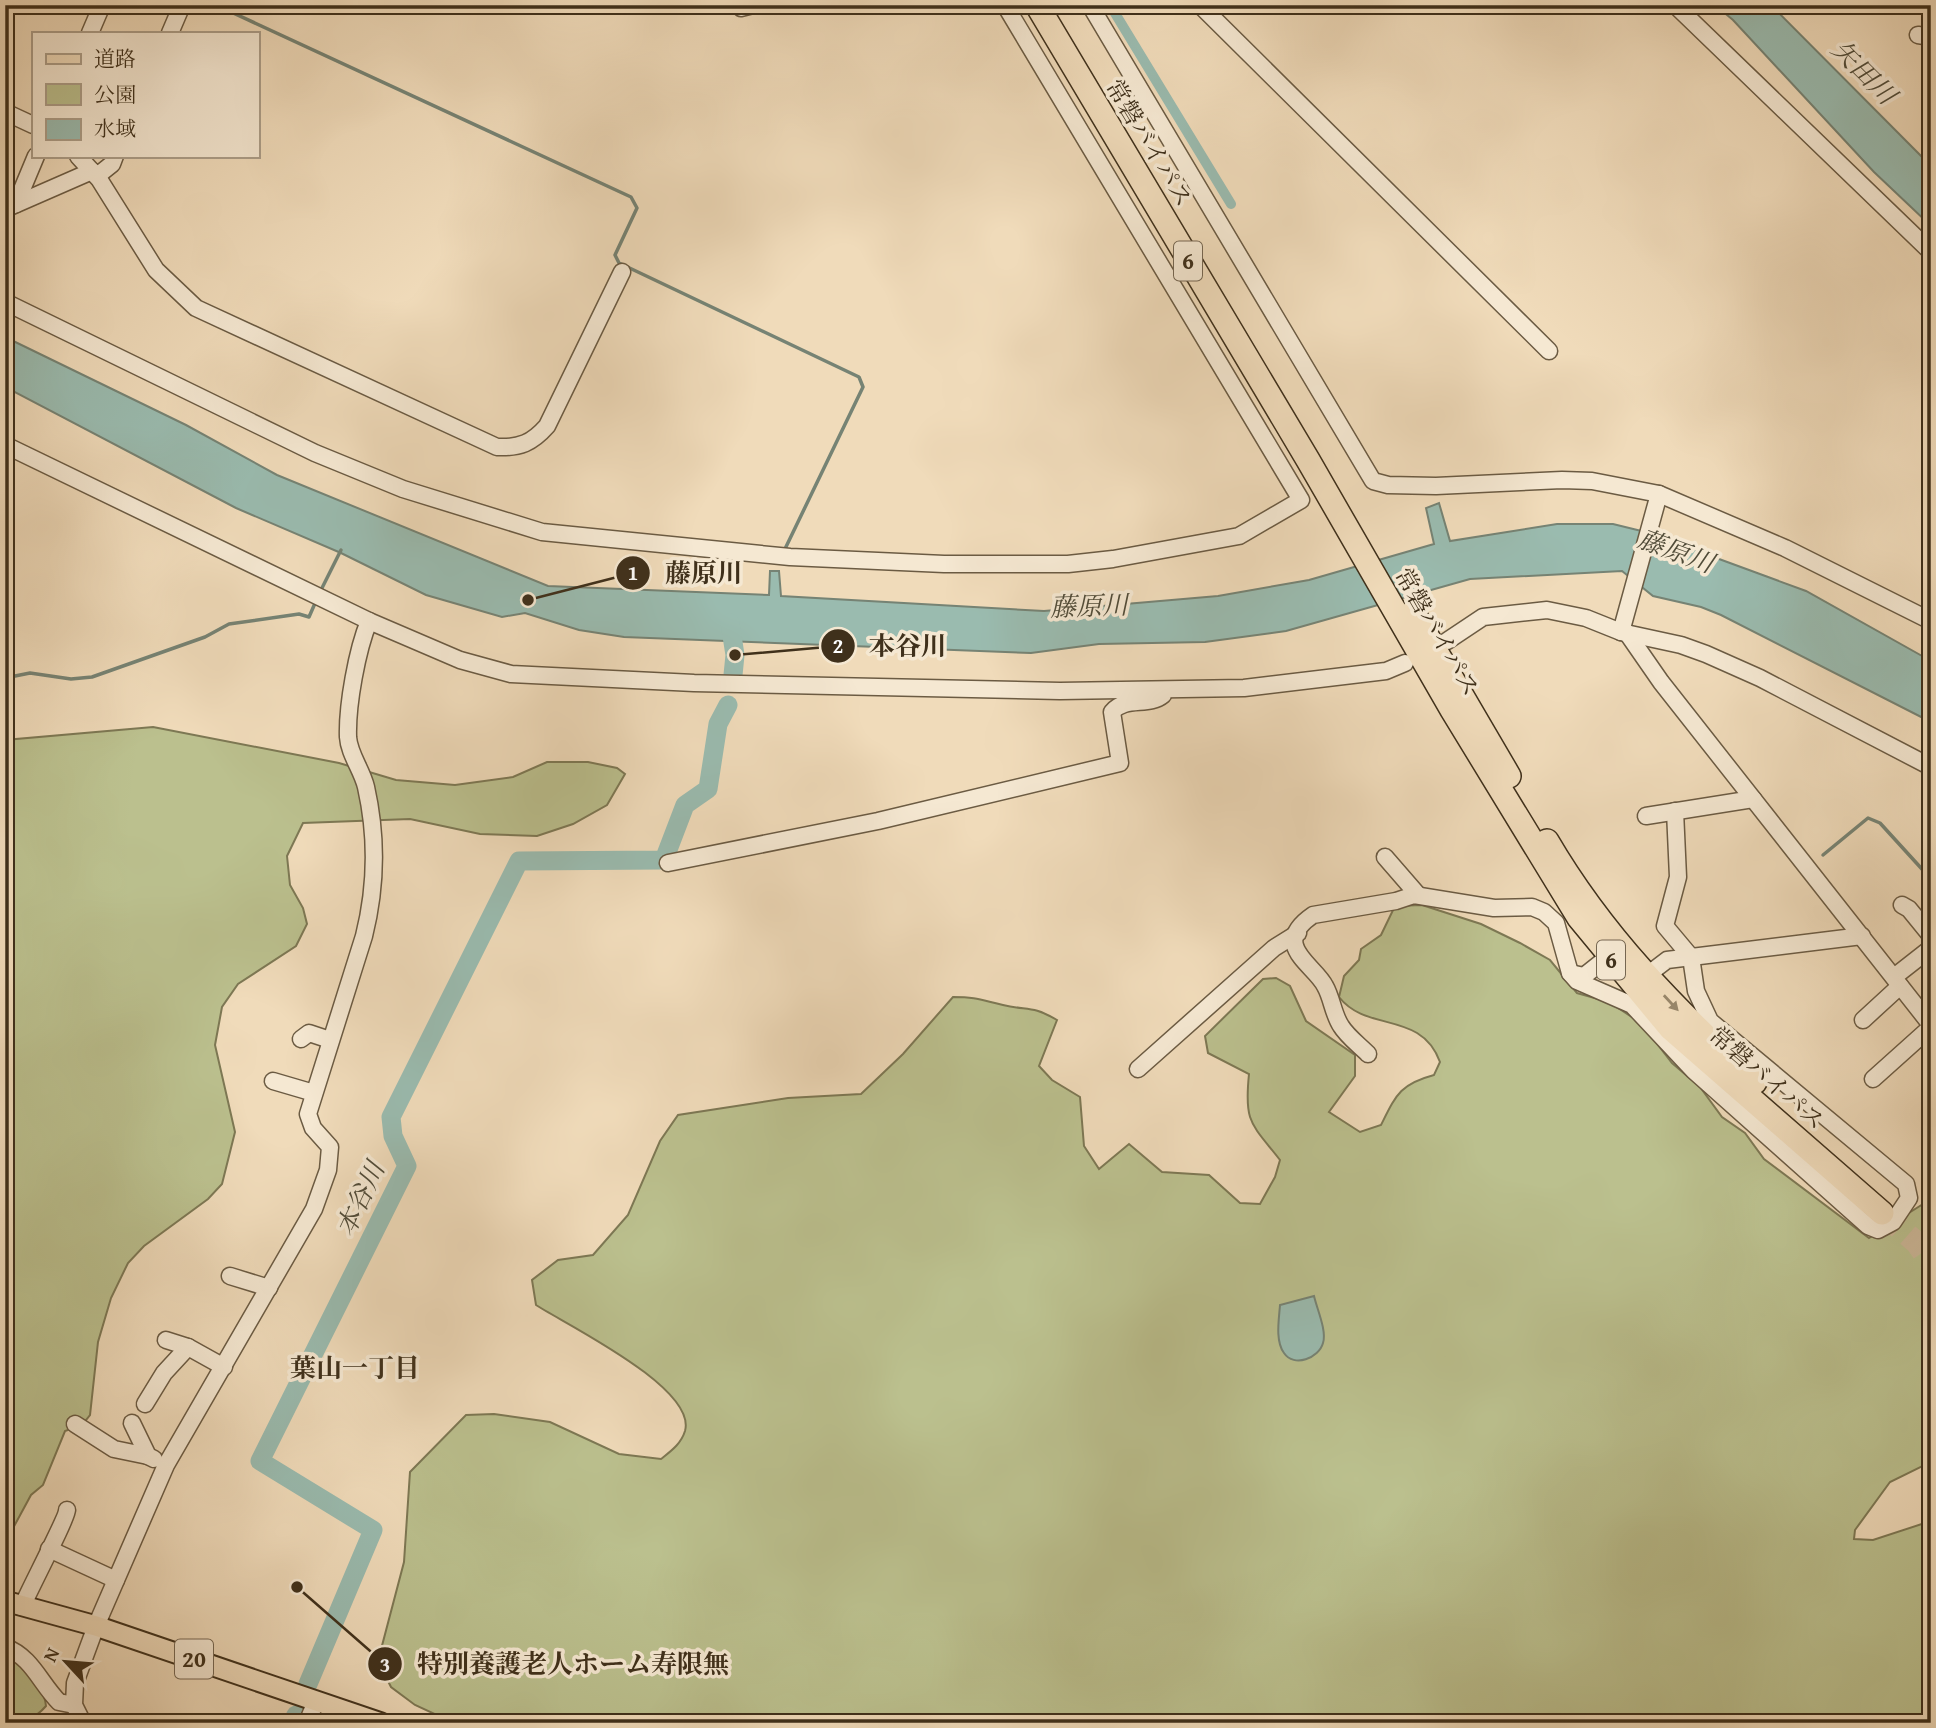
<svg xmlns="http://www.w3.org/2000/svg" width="1936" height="1728" viewBox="0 0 1936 1728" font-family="'Gentium Book Plus','Noto Serif JP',serif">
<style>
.green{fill:#bbc08e;stroke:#7d7854;stroke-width:2}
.water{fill:#9abbaf;stroke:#768374;stroke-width:2}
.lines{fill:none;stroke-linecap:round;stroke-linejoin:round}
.stream{stroke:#768374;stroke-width:3.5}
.canal{stroke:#9abbaf;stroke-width:10}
.river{stroke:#9abbaf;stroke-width:19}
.highway-tunnel{stroke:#cdb99a;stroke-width:23;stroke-dasharray:23 11;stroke-linecap:butt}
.minor-casing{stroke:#6b5b43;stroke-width:19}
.major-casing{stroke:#3f301b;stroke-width:23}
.highway-casing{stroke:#3f301b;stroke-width:26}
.minor{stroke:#f5e8d2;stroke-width:16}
.major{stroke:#f0dbba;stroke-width:19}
.highway{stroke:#f0dbba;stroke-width:23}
.oneway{fill:#98866a}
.labels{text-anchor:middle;stroke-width:7;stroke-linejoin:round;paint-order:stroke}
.shield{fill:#f5e8d2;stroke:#766752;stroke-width:2}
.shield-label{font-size:23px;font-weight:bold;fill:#3f301b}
.street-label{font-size:24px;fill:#3f301b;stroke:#f5e8d2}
.water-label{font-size:26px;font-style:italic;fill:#514c39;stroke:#f5e8d2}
.neighbourhood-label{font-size:26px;font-weight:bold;fill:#3f301b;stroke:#f5e8d2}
.leader{fill:none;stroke:#3f301b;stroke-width:2.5}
.callout-dot{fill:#3f301b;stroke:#f5e8d2;stroke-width:2.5}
.mark-label{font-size:21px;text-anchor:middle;font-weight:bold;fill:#fff}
.callout-label{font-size:26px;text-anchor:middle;font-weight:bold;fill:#3f301b;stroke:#f5e8d2;stroke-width:7;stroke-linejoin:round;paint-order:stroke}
</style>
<rect width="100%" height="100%" fill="#f0dbba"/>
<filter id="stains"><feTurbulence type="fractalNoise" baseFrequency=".00286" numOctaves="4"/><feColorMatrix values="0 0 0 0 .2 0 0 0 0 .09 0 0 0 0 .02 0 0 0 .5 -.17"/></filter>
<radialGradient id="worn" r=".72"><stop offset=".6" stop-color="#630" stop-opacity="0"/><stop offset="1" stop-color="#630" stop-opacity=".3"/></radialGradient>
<g class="green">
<path d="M 153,727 L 339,763 L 396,780 L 455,785 L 513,777 L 547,762 L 588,762 L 617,768 L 625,774 L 607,805 L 573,824 L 537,836 L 480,834 L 410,819 L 303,823 L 287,856 L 290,885 L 303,908 L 307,924 L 296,946 L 238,984 L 222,1007 L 215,1045 L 235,1132 L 222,1184 L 208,1199 L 144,1246 L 128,1263 L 111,1298 L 98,1342 L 90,1415 L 82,1425 L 65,1431 L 43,1485 L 31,1495 L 5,1543 L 5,740 Z"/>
<path d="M 1422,905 L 1481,924 L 1520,943 L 1550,960 L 1577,993 L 1609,1002 L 1641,1023 L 1672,1063 L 1700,1087 L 1722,1117 L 1745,1133 L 1764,1159 L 1869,1238 L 1931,1199 L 1931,1462 L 1890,1482 L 1855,1530 L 1854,1539 L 1873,1540 L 1931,1521 L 1931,1723 L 454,1723 L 415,1705 L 391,1687 L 378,1661 L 404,1562 L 410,1472 L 466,1415 L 494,1414 L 550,1422 L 619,1454 L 661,1459 C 671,1451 681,1444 685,1431 C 697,1388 567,1325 536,1305 L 532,1280 L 558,1260 L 593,1255 L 628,1215 L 660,1141 L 678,1115 L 788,1098 L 861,1094 L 903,1054 L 953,997 C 977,997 981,1000 1003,1005 C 1029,1011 1031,1005 1057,1020 L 1039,1066 L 1052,1080 L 1080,1097 L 1084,1146 L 1099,1169 L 1129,1144 L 1162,1172 L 1209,1175 L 1240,1203 L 1260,1204 L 1275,1177 L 1280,1160 C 1251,1123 1244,1123 1249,1074 L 1208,1053 L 1205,1036 L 1263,979 L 1276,978 L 1290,986 L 1306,1021 L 1355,1055 L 1355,1076 L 1329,1112 L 1360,1132 L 1381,1125 C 1396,1095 1400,1084 1434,1075 L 1440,1062 C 1421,1010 1367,1033 1339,997 L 1344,976 L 1359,960 L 1361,949 L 1381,935 L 1395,906 Z"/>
<path d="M 5,1653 L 12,1655 C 25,1670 44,1684 46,1706 C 34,1720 22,1723 5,1723 Z"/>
</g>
<g class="water">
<path d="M 1715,5 L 1771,5 L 1931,166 L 1931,226 L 1874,172 L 1733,20 Z"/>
<path d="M 5,337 L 186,425 L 277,475 L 548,586 L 769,595 L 770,571 L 779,571 L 781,596 L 1044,611 L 1218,596 L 1309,580 L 1434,544 L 1426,508 L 1439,503 L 1450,541 L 1557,524 L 1613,524 L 1674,539 L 1700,552 L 1806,591 L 1931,661 L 1931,722 L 1721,615 L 1701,607 L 1653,596 L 1622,571 L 1470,579 L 1286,631 L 1205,642 L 1099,644 L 1031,653 L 624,637 L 579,630 L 525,613 L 502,617 L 426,595 L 341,553 L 236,508 L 5,387 Z"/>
<path d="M 1314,1296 C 1317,1309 1327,1331 1323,1343 C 1319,1358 1294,1368 1284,1353 C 1275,1341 1279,1319 1280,1305 Z"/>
</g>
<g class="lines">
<g class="stream">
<path d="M 216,5 L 631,197 L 637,208 L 615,255 L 619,263 L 859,377 L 863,387 L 784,551"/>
<path d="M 319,594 L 341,550"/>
<path d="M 5,678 L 30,673 L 71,679 L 92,677 L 205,637 L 229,624 L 299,614 L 309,617 L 316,601"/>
<path d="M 1823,855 L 1868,818 L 1880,823 L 1931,879"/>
</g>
<path class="canal" d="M 1110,5 L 1231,204"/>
<g class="river">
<path d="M 730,623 L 735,655 L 733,675"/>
<path d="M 308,1684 L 373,1530 L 260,1461 L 407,1166 L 393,1136 L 391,1117 L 519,861 L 664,860 L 685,805 L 708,789 L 718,724 L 728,705"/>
<path d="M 292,1723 L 296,1715"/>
</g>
<path class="highway-tunnel" d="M 1882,1213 L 1917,1243 L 1931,1263"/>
<g class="minor-casing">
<g id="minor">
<path d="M 1090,5 L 1373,481 L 1388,485 L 1436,486 L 1562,480 L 1592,481 L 1659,494 L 1785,548 L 1931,621"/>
<path d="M 1200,5 L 1549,351"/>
<path d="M 1675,5 L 1931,252"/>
<path d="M 741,8 L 753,5"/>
<path d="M 90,33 L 102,5"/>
<path d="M 170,33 L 182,5"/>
<path d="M 1918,35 L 1931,37"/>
<path d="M 5,112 L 33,125"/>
<path d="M 78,156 L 99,179 L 156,270 L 196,308 L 497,447 C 520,448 532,443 547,426 L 622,272"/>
<path d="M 97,176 L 112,164 L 115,156"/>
<path d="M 16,204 L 36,156"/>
<path d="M 5,209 L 92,171"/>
<path d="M 5,302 L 315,453 L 403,489 L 542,532 L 790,557 L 944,564 L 1068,564 L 1113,559 L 1239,536 L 1301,500 L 1005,5"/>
<path d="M 5,445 L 369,621 L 460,660 L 511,674 L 694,683 L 1060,691 L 1244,688 L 1386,671 L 1405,663"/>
<path d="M 1621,632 L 1659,494"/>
<path d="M 1627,633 L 1661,682 L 1931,1025"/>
<path d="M 1447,641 L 1483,617 L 1547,610 L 1586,618 L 1621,632 L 1681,645 L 1706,654 L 1760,678 L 1931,767"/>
<path d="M 1646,816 L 1753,799"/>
<path d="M 1385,857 L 1418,895"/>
<path d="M 668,863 L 878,821 L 1120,763 L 1112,712 C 1125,696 1149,707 1163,695"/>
<path d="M 1902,905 L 1909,909 L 1931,936"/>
<path d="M 1570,973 L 1584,976 L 1608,957"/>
<path d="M 1646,976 L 1667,960 L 1862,936"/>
<path d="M 1894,977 L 1931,948"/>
<path d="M 1863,1020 L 1900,986"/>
<path d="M 301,1039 L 309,1033 L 330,1040"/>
<path d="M 1368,1054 C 1359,1045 1347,1036 1341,1026 C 1333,1014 1332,998 1325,986 C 1315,965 1269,945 1313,915 L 1396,901 L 1414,895 L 1494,908 L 1532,907 L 1544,912 L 1556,923 L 1570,973 L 1577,981 L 1632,1005 L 1694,1071 L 1868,1226 L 1878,1230 L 1893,1222 L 1909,1198 L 1906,1184 L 1710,1021 L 1696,991 L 1691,957 L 1665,926 L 1678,877 L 1675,811"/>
<path d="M 1138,1069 L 1274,948 L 1298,933"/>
<path d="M 1873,1079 L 1931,1027"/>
<path d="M 273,1081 L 314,1093"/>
<path d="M 230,1276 L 269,1288"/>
<path d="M 166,1340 L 188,1347 L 224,1367"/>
<path d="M 145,1404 L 164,1373 L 188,1347"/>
<path d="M 132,1423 L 148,1456 L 154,1459"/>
<path d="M 75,1424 L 114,1449 L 148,1456"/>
<path d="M 49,1549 L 116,1580"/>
<path d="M 22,1607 C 28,1592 67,1518 67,1510"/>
<path d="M 5,1647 C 32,1657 40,1683 59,1702 L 74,1705"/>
<path d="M 83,1723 L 74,1705 L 75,1683 L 96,1626 L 166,1465 L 314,1209 L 328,1170 L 330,1147 L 313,1128 L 308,1114 L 364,936 C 376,888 377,836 366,787 C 362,770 349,754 348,737 C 347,705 357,650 369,621"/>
<path d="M 307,1723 L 316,1701"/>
</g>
</g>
<g class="major-casing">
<path id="major" d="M 5,1601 L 96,1626 L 381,1723"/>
</g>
<g class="highway-casing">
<g id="highway">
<path d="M 1037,5 L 1308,460 L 1452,710 L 1579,918 L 1670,1028 L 1882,1213"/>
<path d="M 1413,612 L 1509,776"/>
<path d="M 1547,841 C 1602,935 1675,1010 1755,1082"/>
</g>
</g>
<use href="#minor" class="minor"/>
<use href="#major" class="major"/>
<use href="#highway" class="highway"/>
</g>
<defs><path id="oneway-solid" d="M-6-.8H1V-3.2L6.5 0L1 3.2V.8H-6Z" transform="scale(1.75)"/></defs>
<use class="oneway" href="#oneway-solid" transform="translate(1671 1003) rotate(47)"/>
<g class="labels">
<g class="shield">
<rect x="1174" y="241.5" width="28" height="39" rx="5"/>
<rect x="1597" y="940.5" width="28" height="39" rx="5"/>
<rect x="175" y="1639.5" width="38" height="39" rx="5"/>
</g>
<g class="shield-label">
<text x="1188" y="269">6</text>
<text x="1611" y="968">6</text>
<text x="194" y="1667">20</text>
</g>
<g class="street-label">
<text transform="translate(1149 143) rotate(59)" y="8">常磐バイパス</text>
<text transform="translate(1437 632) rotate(60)" y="8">常磐バイパス</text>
<text transform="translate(1767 1078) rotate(41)" y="8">常磐バイパス</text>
</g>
<g class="water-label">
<text transform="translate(1864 72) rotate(45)" y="9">矢田川</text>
<text transform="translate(1676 551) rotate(20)" y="9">藤原川</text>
<text transform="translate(1089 606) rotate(-2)" y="9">藤原川</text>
<text transform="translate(360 1199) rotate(-65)" y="9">本谷川</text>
</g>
<g class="neighbourhood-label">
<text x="355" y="1377">葉山一丁目</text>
</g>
</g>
<path class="leader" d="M528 600L633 573M735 655L838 646M297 1587L385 1664"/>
<g class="callout-dot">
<circle cx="528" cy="600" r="7"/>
<circle cx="735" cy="655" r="7"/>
<circle cx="297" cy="1587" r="7"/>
<circle cx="633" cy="573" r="18"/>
<circle cx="838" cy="646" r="18"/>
<circle cx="385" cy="1664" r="18"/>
</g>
<g class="mark-label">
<text x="633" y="580">1</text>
<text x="838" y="653">2</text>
<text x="385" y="1672">3</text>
</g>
<g class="callout-label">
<text x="704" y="582">藤原川</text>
<text x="908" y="655">本谷川</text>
<text x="573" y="1673">特別養護老人ホーム寿限無</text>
</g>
<rect width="1936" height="1728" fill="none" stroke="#f0dbba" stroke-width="28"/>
<rect x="7" y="7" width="1922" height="1714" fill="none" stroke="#3f301b" stroke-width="3.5"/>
<rect x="14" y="14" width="1908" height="1700" fill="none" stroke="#3f301b" stroke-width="2"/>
<rect x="32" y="32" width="228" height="126" fill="#f5e8d2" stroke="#ac9e89" stroke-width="2"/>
<rect x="46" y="54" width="35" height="10" fill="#f0dbba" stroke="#ac9e89" stroke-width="2"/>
<text x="94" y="66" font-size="21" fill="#3f301b">道路</text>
<rect x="46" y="84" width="35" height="21" fill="#bbc08e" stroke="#ac9e89" stroke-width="2"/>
<text x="94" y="102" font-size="21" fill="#3f301b">公園</text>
<rect x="46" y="119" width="35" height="21" fill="#9abbaf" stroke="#ac9e89" stroke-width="2"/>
<text x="94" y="136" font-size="21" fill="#3f301b">水域</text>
<g transform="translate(66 1662) rotate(296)" stroke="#f5e8d2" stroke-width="5" paint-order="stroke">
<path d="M0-5L12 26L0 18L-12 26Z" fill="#3f301b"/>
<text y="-10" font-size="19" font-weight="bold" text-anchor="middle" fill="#3f301b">N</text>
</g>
<rect width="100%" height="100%" filter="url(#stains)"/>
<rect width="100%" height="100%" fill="url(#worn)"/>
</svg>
